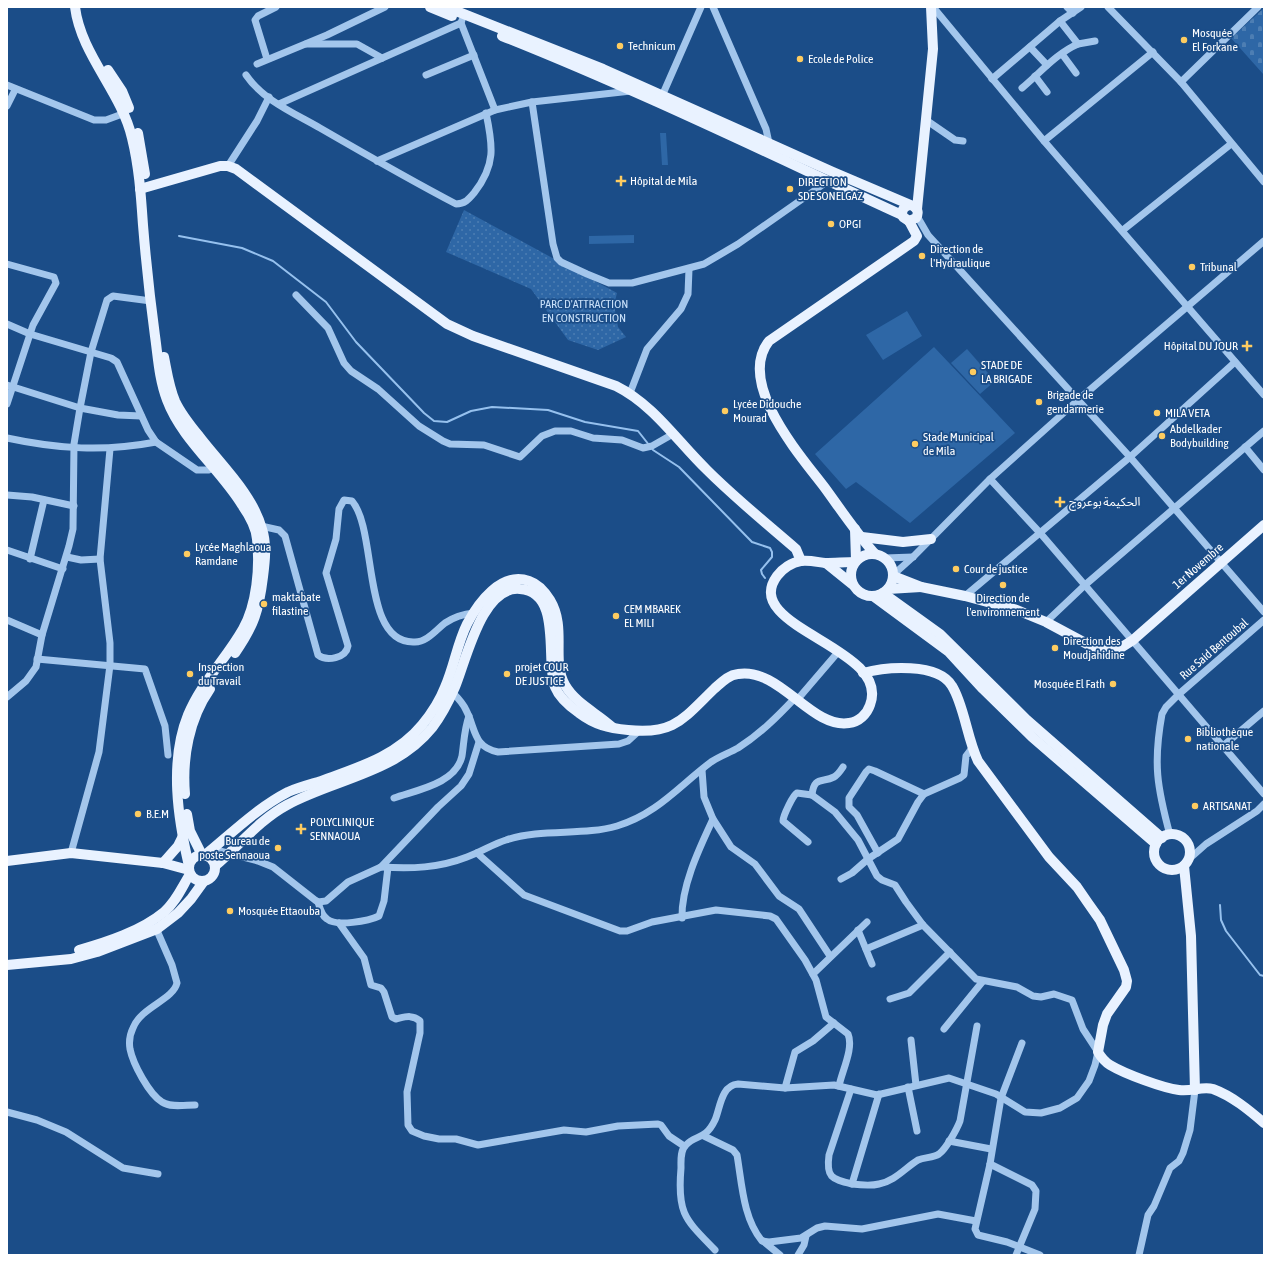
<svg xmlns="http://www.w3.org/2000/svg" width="1271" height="1262" viewBox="0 0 1271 1262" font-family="'Asap Condensed','Noto Sans Arabic',sans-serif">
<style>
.cemetery{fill:url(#cemetery-stones)}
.park{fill:url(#park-dots)}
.garden{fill:#2e67a6}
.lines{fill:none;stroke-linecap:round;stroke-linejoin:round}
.stream{stroke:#96c1ee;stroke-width:2}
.minor{stroke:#a3c6ec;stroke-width:7}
.major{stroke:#e9f2ff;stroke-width:10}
.poi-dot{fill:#fecc60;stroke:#1b4d88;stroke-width:1.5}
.labels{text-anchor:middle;stroke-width:3.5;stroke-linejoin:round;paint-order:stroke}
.poi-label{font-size:12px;fill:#fff;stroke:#1b4d88;text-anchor:start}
.park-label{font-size:12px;fill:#c8e0f9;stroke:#1b4d88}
.street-label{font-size:12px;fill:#fff;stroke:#1b4d88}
</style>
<defs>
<pattern id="cemetery-stones" width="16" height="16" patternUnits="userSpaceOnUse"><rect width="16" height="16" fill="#2e67a6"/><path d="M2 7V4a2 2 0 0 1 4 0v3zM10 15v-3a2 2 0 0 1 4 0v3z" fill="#4d7eb3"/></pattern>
<pattern id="park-dots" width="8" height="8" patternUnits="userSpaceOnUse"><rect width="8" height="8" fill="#2e67a6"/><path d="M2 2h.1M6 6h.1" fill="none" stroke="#4d7eb3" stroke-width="1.8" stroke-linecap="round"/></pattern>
</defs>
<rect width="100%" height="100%" fill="#1b4d88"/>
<path class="cemetery" d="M 1264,8 L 1264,75 L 1231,38 Z"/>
<path class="park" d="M 464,210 L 617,293 L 614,305 L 618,327 L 626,337 L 598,350 L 568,340 L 531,289 L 446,252 Z"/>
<g class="garden">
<path d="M 660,133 L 666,133 L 668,165 L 662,165 Z"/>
<path d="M 634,235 L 634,243 L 589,244 L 589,236 Z"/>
<path d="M 907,311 L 922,336 L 883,360 L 866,335 Z"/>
<path d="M 934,347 L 1015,433 L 910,523 L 856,482 L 846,489 L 815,454 Z"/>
<path d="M 967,349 L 995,381 L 980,394 L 951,363 Z"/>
</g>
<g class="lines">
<g class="stream">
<path d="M 179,236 L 242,248 L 273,261 L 326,302 L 356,342 L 424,413 L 434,421 L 447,422 L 471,411 L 492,407 L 548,410 L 585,422 L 638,431 L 653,450 L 679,467 L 752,542 L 770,548 L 772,552 L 772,557 L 761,570 L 762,574 L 765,578"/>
<path d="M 1220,905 L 1221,920 L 1226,931 L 1260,975 L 1264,976"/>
</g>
<g class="minor">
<path d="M 713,7 L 766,129 L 769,143"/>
<path d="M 933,7 L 1044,141 L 1264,395"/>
<path d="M 1067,7 L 1073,13"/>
<path d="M 1108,7 L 1181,82 L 1264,182"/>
<path d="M 1060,21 L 1078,44 L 1095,41"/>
<path d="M 461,23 L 495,110"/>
<path d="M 306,44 L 357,44 L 382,58"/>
<path d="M 1030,47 L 1047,65"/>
<path d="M 1062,54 L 1076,73"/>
<path d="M 267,59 L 255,20 L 258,16 L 276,7"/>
<path d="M 257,64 L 327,35 L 385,7"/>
<path d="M 246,75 C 263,100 294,113 320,128 C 365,154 410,180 456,204 C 465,204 469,199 474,193 C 496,165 493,146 486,113"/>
<path d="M 426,75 L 474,55"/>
<path d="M 1035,76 L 1047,92"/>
<path d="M 992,79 L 1060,21 L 1081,7"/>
<path d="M 1181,82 L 1258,7"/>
<path d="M 7,85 L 94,120 L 106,120 L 125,113"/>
<path d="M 1022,88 C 1040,73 1057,53 1078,44"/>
<path d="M 662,96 L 701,7"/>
<path d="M 532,102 L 553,244 L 557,258 L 561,262 L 587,274 L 609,283 L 632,283 L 704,264 L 738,244 L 828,181"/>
<path d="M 279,104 L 461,23 L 462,20"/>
<path d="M 7,106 L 15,90"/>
<path d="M 926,120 L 955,140 L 963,141"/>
<path d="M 1044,141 L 1153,52"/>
<path d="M 377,161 L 495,110 L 532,102 L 631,91"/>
<path d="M 228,166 L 257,121 L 269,97"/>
<path d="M 917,216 L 928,235 L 1130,457 L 1264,612"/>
<path d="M 1123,230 L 1231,144"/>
<path d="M 7,264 L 54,277 L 56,283 L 33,325 L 7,404"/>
<path d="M 296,295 L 328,328 L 344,363 L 351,371 L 378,389 L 419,426 L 443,441 L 450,444 L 484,445 L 520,457 L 542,436 L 555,431 L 571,431 L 593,438 L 622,440 L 643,448 L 652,446 L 673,434"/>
<path d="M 7,324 L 30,334 L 111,358 L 117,362 L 148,430 L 156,442 L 197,470 L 209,470 L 216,465"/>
<path d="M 7,385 L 80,408 L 118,415 L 141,416"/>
<path d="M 630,393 L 647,349 L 681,309 L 688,294 L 689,269"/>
<path d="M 7,438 C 58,449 104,452 156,442"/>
<path d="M 1245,447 L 1264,470"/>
<path d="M 990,479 L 1041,534 L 1264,794"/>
<path d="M 7,495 L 32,497 L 74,506"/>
<path d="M 261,526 L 279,530 L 285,536 L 318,655 C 327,662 346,658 348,646 L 326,573 L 336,539 L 339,509 L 344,500 L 352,501 C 378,531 361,645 415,642 C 427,642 436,630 445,623 C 454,617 463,614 474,613"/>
<path d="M 7,550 L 63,569"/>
<path d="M 67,557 L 81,560 L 100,559"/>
<path d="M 885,558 L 913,557"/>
<path d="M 30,559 L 44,500"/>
<path d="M 893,575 L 913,557 L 990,479 L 1078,400 L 1264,241"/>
<path d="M 965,596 L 1130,457 L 1235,362"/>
<path d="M 7,620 L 42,635"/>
<path d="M 1046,622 L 1085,585 L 1264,431"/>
<path d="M 37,659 L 145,669 L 165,726 L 168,755"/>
<path d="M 453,693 C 458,698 463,703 466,710 C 476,729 473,747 498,752 L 619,744 L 628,741 L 639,731"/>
<path d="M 7,697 L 26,681 L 36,667 L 42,635 L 69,546 L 73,529 L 74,444 L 80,408 L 91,352 L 107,300 L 113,296 L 151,301"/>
<path d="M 797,700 L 839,651"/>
<path d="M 1223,746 L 1264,711"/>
<path d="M 812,795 C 814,776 822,783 834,777 C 838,775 841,770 843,767"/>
<path d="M 394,798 C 416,790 456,784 462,756 C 464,743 464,730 469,716"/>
<path d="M 713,819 L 731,847 L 755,864 L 779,896 L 799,909 L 830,956"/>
<path d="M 1170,835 C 1157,787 1153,763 1162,714 L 1166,707 L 1179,694 L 1264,620"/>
<path d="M 212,849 L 258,861 L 273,867 L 315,900 L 318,902 L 326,901 L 348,882 L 381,867 L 438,807 L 461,786 L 469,774 L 479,742"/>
<path d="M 71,853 L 99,752 L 110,665 L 110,643 L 100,559 L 110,449"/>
<path d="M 477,853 L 524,895 L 620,931 L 627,931 L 652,922 L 716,910 L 770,916 L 776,919 L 805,960 L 816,980 L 826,1017 L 848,1034 C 854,1048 842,1071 839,1086"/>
<path d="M 878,853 L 857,815 L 849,807 L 849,798 L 866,772 L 869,769 L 875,771 L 924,794"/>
<path d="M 1188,860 L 1206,844 L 1257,811 L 1264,804"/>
<path d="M 381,867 C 411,869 439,868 467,857 C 481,852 493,844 506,840 C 542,828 583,836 617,826 C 657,814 679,786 711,762 C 720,756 729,753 738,748 C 760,734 777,717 795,698"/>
<path d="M 841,879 L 852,873 L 868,859 L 898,839 L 918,802 L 924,794 L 960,778 L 964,775 L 966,756 L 972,748"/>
<path d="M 318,902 C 320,908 321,915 327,919 C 336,927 369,921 379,916 L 384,901 L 388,867"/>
<path d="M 682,918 C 681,886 700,847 713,819 L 704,797 L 702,770"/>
<path d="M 339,923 L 364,958 L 371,985 L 381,988 L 384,992 L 392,1017 L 396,1019 C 405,1017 412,1014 420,1021 L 420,1033 L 407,1092 L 408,1125 L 412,1131 L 424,1136 L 439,1139 L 456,1139 L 478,1145 L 564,1130 L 586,1132 L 618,1126 L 658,1124 L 661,1125 L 669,1136 L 684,1146"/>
<path d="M 155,926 L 172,965 L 177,983 C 173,1000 141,1007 133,1028 C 130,1034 129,1043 130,1049 C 133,1064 149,1094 162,1102 C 171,1108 185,1105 195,1105"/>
<path d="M 858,930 L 872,964"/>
<path d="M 866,949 L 923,925"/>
<path d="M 813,974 L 867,922"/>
<path d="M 890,999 L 909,993 L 950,952"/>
<path d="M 944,1029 L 983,981"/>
<path d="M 911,1040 L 916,1085"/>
<path d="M 1022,1043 L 1001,1098 L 990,1164 L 975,1229 L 978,1235 L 1007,1242 L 1040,1255"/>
<path d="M 908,1087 L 917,1131"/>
<path d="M 785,1088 L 795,1052 L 813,1041 L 834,1023"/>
<path d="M 851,1089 L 829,1155 C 826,1177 831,1179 852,1184"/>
<path d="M 879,1094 L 852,1184 C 860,1185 871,1186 879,1184 C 895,1181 905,1168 918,1160 C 925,1157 933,1158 939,1154 C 946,1149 957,1129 960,1121 L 977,1026"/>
<path d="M 7,1112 L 37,1120 L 66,1132 L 123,1168 L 158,1174"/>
<path d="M 704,1136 L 733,1150 L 737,1155 C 742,1184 743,1218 762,1241 L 769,1242 L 801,1238 L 817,1228 L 825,1226 L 862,1229 L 938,1214 L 976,1221"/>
<path d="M 949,1141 L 991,1149"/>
<path d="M 990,1164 L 1032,1185 L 1036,1191 L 1035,1209 L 1016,1255"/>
<path d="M 763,1241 L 780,1255"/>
<path d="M 715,1250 C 685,1219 677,1214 681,1168 C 681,1161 680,1150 686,1145 C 696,1134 705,1141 715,1120 C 720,1109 721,1085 738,1084 L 785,1088 L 834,1085 L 877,1095 L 949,1078 L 996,1094 L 1025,1112 L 1041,1113 L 1060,1108 L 1077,1098 L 1089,1081 L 1095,1065 L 1098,1052 L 1083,1029 L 1072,1000 L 1054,994 L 1041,997 L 1033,996 L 1017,987 L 976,979 L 923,925 L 906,902 L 895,885 L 882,880 L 877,876 L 858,840 L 835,812 L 812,795 L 797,793 C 793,795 783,816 783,821 L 808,842"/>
<path d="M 798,1255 L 804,1245 L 806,1236"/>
<path d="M 1139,1255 L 1148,1215 L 1154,1206 L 1170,1168 L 1179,1161 L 1183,1153 L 1190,1130 L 1195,1090"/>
</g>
<g class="major">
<path d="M 75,7 C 81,55 121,91 132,138 C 139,166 141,196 143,225 C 146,262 150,299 155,336 C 158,357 159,379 167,400 C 182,440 220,469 242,505 C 249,515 256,526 257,539 C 260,567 257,604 243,629 C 226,659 201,683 188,715 C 169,762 178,819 189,866"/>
<path d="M 430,7 L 452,16"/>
<path d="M 446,7 L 603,69 L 833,172 L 913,206 C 918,209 919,213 916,218 L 909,221 L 903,217 C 901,211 903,207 909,205"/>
<path d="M 502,36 C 638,90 769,154 902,215"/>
<path d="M 108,70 L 122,91 L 129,108"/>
<path d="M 138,133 L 145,174"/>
<path d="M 140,189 L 220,166 L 228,166 L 236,169 L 447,324 L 473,336 L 616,386 C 654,405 677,441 707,470 C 735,498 766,523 796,549 L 801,561"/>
<path d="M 917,209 L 933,49 L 931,7"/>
<path d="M 164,357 C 167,372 169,387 175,401 C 181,414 190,425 199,436 C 221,465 252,493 262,529 C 267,544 265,561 263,577 C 259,610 254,626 235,653"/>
<path d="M 855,529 L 856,560"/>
<path d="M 862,537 L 903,542 L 931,539"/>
<circle cx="872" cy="575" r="21"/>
<path d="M 875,554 C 857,534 841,510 825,488 C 800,455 736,383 769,341 L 914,241 L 917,236 L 909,221"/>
<path d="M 826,563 L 852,584"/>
<path d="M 893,576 L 921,587 L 965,596 L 1017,610 L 1046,622 L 1089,645 L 1101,649 L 1122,647 L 1133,640 L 1264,525"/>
<path d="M 888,589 L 921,587"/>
<path d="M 883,593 L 940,634 L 1027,720 L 1162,838"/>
<path d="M 873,596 L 949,652 L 983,689 L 1032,737 L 1156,844"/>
<path d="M 863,673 C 885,667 938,662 952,686 C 964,705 967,738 978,761 L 1049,857 L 1077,887 L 1088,903 L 1100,920 L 1124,970 L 1127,981 L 1126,987 L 1107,1014 L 1103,1025 L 1098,1052 C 1101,1057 1105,1062 1110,1065 C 1125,1074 1163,1088 1179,1090 C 1191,1092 1202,1086 1213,1089 C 1232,1096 1249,1110 1264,1123"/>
<path d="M 185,794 C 182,758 189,719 210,689"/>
<path d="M 187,814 L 190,831 L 202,855"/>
<circle cx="1172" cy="852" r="18"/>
<path d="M 205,855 C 232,833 257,808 288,792 C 297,788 308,785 318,782 C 356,768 396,757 422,725 C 431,714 440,700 445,687 C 454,667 457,644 467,624 C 478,603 501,571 529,581 C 538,584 545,592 550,600 C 567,628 551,660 565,685 C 576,704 597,713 612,727"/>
<circle cx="202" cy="868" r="13"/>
<path d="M 7,861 L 71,853 L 163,863 L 189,870"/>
<path d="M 163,863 L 178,846 L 183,836"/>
<path d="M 215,866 C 239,846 259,820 287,805 C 335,779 396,773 432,728 C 441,716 449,701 455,687 C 466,661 482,585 520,589 C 563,592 545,661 555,687 C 559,697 569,706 579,713 C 595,725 608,728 628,730 C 674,735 683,719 714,689 C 721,683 728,675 738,674 C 780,667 811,729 849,723 C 859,722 867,714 870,705 C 892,647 739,628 777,576 C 782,569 792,562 801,561 C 809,560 817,562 825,563 C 835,563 845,562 855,562"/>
<path d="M 1184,866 L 1191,936 L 1195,1090"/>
<path d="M 79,950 C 107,942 141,931 164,912 C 176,902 182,887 190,874"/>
<path d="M 7,965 L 71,959 L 97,952 L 157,929 L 178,913 L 191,899 L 204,881"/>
</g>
</g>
<g class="poi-dot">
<circle cx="1184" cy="40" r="4"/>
<circle cx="620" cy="46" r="4"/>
<circle cx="800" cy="59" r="4"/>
<path d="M619 175h4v4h4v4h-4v4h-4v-4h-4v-4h4z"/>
<circle cx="790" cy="189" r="4"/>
<circle cx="831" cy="224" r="4"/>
<circle cx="922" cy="256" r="4"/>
<circle cx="1192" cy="267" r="4"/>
<path d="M1245 340h4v4h4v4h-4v4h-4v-4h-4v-4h4z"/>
<circle cx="973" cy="372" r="4"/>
<circle cx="1039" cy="402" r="4"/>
<circle cx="725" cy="411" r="4"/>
<circle cx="1157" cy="413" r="4"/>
<circle cx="1162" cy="436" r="4"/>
<circle cx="915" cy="444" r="4"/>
<path d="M1058 496h4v4h4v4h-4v4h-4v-4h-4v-4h4z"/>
<circle cx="187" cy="554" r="4"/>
<circle cx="956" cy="569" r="4"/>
<circle cx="1003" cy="585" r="4"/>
<circle cx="264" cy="604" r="4"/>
<circle cx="616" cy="616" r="4"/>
<circle cx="1055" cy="648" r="4"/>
<circle cx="190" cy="674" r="4"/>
<circle cx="507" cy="674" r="4"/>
<circle cx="1113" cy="684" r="4"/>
<circle cx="1188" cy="739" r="4"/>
<circle cx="1195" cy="806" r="4"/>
<circle cx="138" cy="814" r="4"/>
<path d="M299 823h4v4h4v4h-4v4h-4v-4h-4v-4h4z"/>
<circle cx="278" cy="848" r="4"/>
<circle cx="230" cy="911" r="4"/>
</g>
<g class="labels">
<g class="poi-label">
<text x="1192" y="37">Mosquée<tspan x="1192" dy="14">El Forkane</tspan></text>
<text x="628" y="50">Technicum</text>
<text x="808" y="63">Ecole de Police</text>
<text x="630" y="185">Hôpital de Mila</text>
<text x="798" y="186">DIRECTION<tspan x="798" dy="14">SDE SONELGAZ</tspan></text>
<text x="839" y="228">OPGI</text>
<text x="930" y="253">Direction de<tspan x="930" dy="14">l'Hydraulique</tspan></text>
<text x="1200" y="271">Tribunal</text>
<text x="1238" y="350" text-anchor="end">Hôpital DU JOUR</text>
<text x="981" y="369">STADE DE<tspan x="981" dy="14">LA BRIGADE</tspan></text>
<text x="1047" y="399">Brigade de<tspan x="1047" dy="14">gendarmerie</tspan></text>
<text x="733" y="408">Lycée Didouche<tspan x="733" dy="14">Mourad</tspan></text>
<text x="1165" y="417">MILA VETA</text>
<text x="1170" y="433">Abdelkader<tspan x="1170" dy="14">Bodybuilding</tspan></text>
<text x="923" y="441">Stade Municipal<tspan x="923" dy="14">de Mila</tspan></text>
<text x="1069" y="506">الحكيمة بوعروج</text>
<text x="195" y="551">Lycée Maghlaoua<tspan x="195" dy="14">Ramdane</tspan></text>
<text x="964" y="573">Cour de justice</text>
<text x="272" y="601">maktabate<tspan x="272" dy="14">filastine</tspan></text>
<text x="1003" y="602" text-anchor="middle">Direction de<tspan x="1003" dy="14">l'environnement</tspan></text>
<text x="624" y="613">CEM MBAREK<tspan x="624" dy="14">EL MILI</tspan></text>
<text x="1063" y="645">Direction des<tspan x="1063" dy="14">Moudjahidine</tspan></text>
<text x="198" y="671">Inspection<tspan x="198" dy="14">du Travail</tspan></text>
<text x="515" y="671">projet COUR<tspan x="515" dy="14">DE JUSTICE</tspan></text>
<text x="1105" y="688" text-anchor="end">Mosquée El Fath</text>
<text x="1196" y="736">Bibliothèque<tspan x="1196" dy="14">nationale</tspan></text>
<text x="1203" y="810">ARTISANAT</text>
<text x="146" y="818">B.E.M</text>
<text x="310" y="826">POLYCLINIQUE<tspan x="310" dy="14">SENNAOUA</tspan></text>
<text x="270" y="845" text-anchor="end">Bureau de<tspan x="270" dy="14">poste Sennaoua</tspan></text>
<text x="238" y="915">Mosquée Ettaouba</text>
</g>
<g class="park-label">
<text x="584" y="308">PARC D'ATTRACTION<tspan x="584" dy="14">EN CONSTRUCTION</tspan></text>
</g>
<g class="street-label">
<text transform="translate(1198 566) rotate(-41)" y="4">1er Novembre</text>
<text transform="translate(1214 649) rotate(-41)" y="4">Rue Said Bentoubal</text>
</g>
</g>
<rect width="1271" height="1262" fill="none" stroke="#ffffff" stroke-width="16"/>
</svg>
